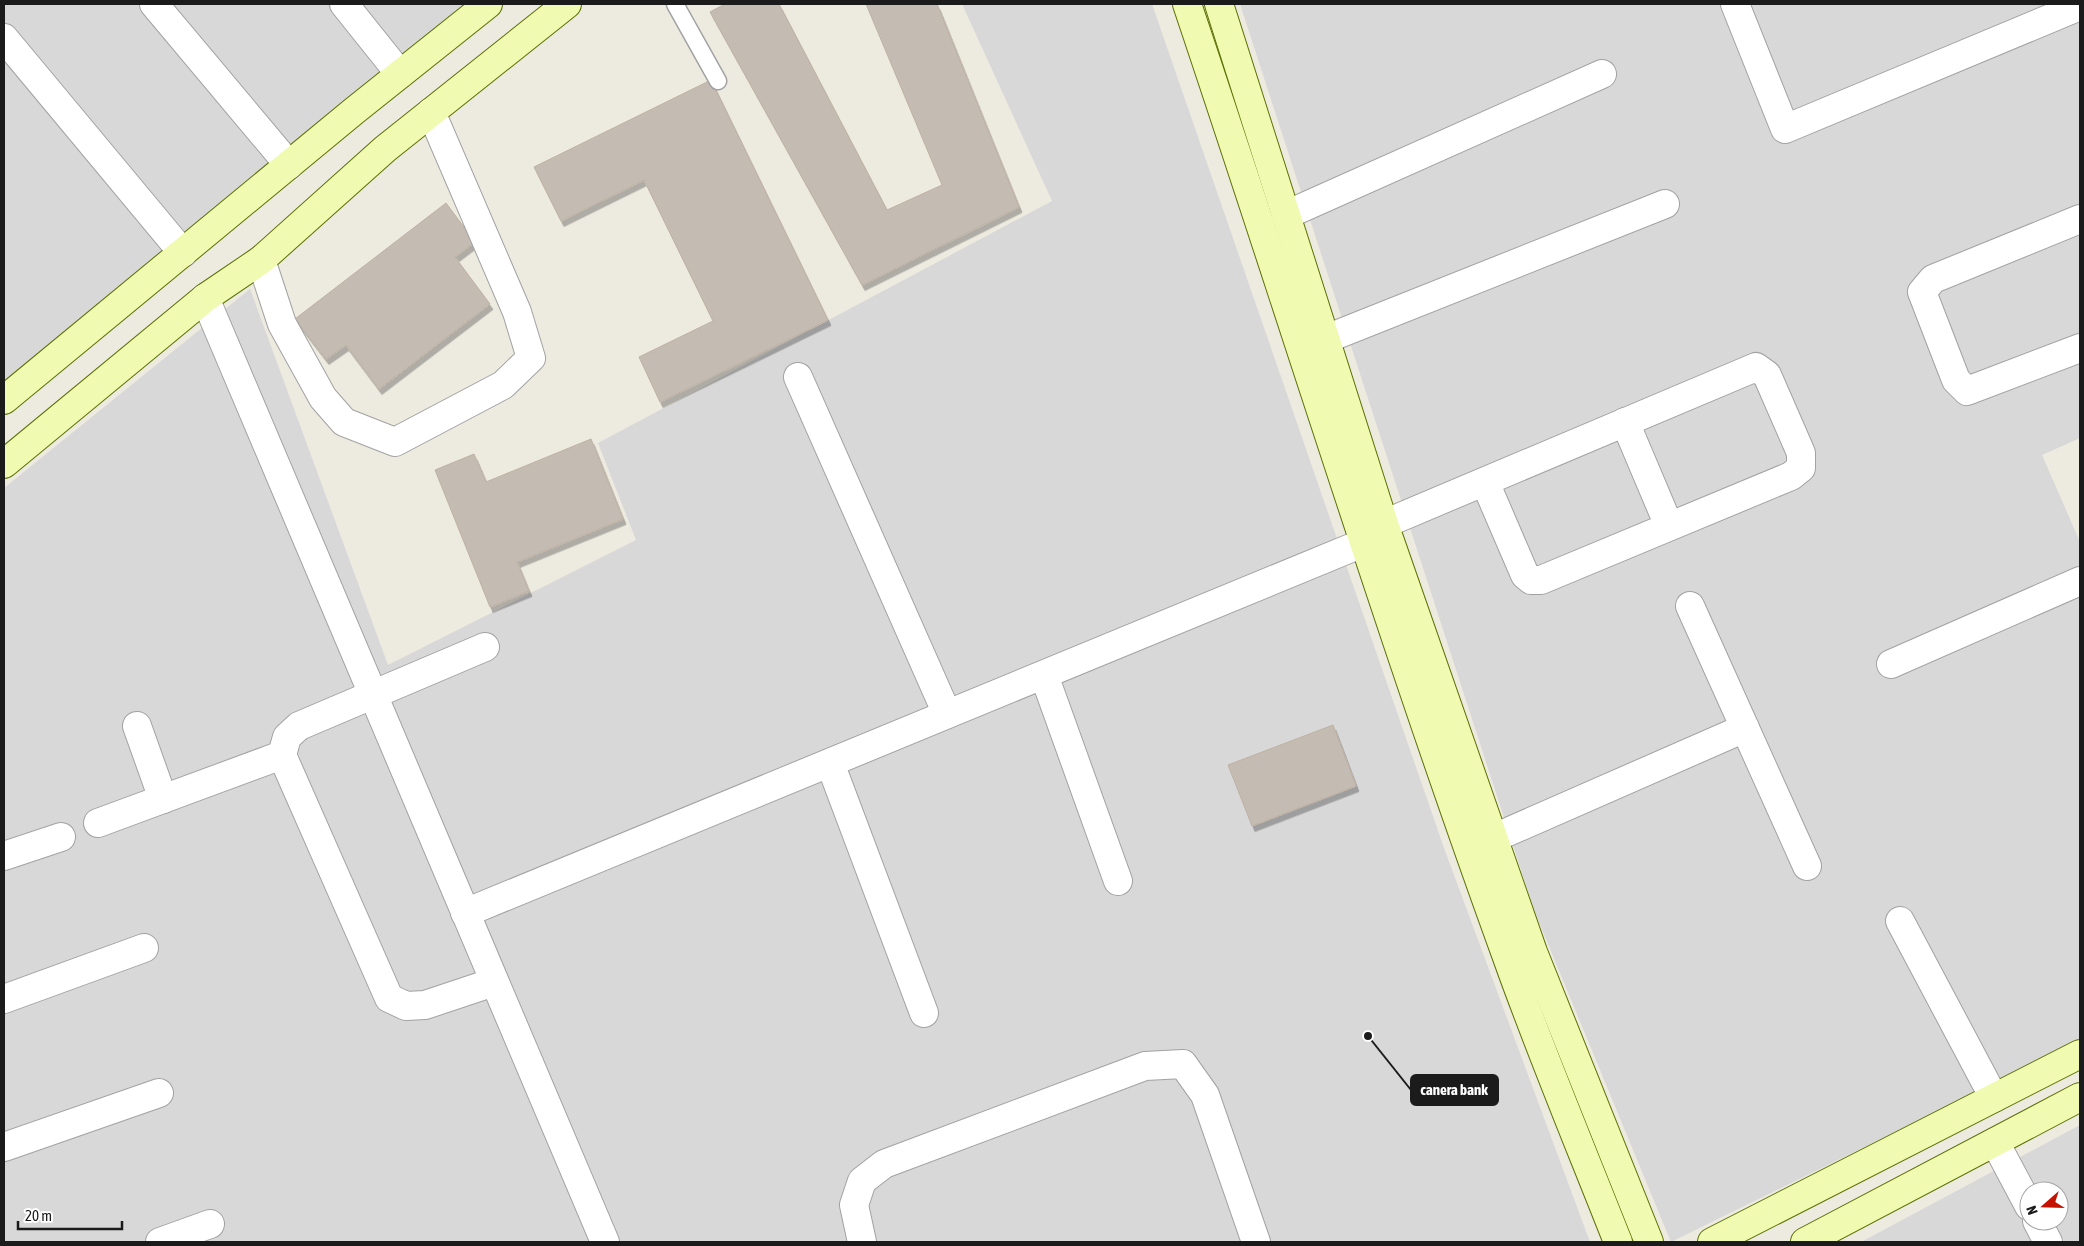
<svg xmlns="http://www.w3.org/2000/svg" width="2084" height="1246" viewBox="0 0 2084 1246" font-family="'Asap Condensed',sans-serif">
<style>
.residential{fill:#d9d8d8;fill-rule:evenodd}
.building{fill:#c4bcb3;stroke:#beb1a2;filter:url(#shadow)}
.lines{fill:none;stroke-linecap:round;stroke-linejoin:round}
.lane-casing{stroke:#a2a2a2;stroke-width:19}
.street-casing{stroke:#a2a2a2;stroke-width:30}
.secondary-casing{stroke:#5b7103;stroke-width:30}
.lane{stroke:#fff;stroke-width:16}
.street{stroke:#fff;stroke-width:28}
.secondary{stroke:#f0fab0;stroke-width:28}
.leader{fill:none;stroke:#1b1b1b;stroke-width:2}
.callout-dot{fill:#1b1b1b;stroke:#fff;stroke-width:2}
.callout{fill:#1b1b1b;stroke:#1b1b1b;stroke-width:2}
.callout-label{font-size:15px;text-anchor:middle;font-weight:bold;fill:#fff}
</style>
<defs>
<filter id="shadow"><feDropShadow dx="3" dy="5.5" stdDeviation="0" flood-color="#0004"/></filter>
</defs>
<rect width="100%" height="100%" fill="#edeae0"/>
<g class="residential">
<path d="M 4,4 L 491,4 L 4,387 Z"/>
<path d="M 962,4 L 1152,4 L 1444,848 L 1590,1242 L 4,1242 L 4,488 L 250,289 L 388,665 L 636,540 L 598,443 L 1052,201 Z"/>
<path d="M 1240,4 L 2080,4 L 2080,438 L 2042,455 L 2080,542 L 2080,1041 L 1671,1242 L 1534,910 Z"/>
<path d="M 2080,1125 L 2080,1242 L 1861,1242 ZM 2029,1191 L 2059,1191 L 2059,1221 L 2029,1221 Z"/>
</g>
<g class="building">
<path d="M 725,4 L 779,4 L 887,210 L 942,185 L 866,4 L 937,4 L 1019,207 L 862,285 L 710,12 Z"/>
<path d="M 711,80 L 828,320 L 660,402 L 639,357 L 713,321 L 644,180 L 561,221 L 534,167 Z"/>
<path d="M 446,203 L 475,242 L 455,257 L 490,304 L 379,389 L 346,345 L 326,359 L 295,319 Z"/>
<path d="M 591,439 L 623,519 L 517,562 L 529,591 L 490,607 L 435,470 L 474,454 L 486,482 Z"/>
<path d="M 1333,725 L 1356,786 L 1252,826 L 1228,765 Z"/>
</g>
<g class="lines">
<g class="lane-casing">
<path id="lane" d="M 675,4 L 718,81"/>
</g>
<g class="street-casing">
<g id="street">
<path d="M 154,4 L 289,165"/>
<path d="M 344,4 L 400,74"/>
<path d="M 1735,4 L 1785,129 L 2080,6"/>
<path d="M 4,38 L 183,253"/>
<path d="M 1286,215 L 1602,74"/>
<path d="M 2080,219 L 1933,279 L 1922,292 L 1956,380 L 1967,391 L 2080,348"/>
<path d="M 261,260 L 282,324 L 323,398 L 344,422 L 395,442 L 503,385 L 531,358 L 517,312 L 431,112"/>
<path d="M 205,298 L 605,1242"/>
<path d="M 1326,339 L 1665,204"/>
<path d="M 798,377 L 947,714"/>
<path d="M 1625,422 L 1669,526"/>
<path d="M 1384,524 L 1756,367 L 1767,375 L 1801,453 L 1801,468 L 1791,476 L 1541,580 L 1531,580 L 1525,575 L 1485,482"/>
<path d="M 1690,606 L 1807,866"/>
<path d="M 485,647 L 299,726 L 287,737 L 282,755 L 389,998 L 406,1006 L 425,1005 L 494,982"/>
<path d="M 1891,664 L 2080,581"/>
<path d="M 1044,675 L 1118,881"/>
<path d="M 137,726 L 163,799"/>
<path d="M 830,763 L 924,1013"/>
<path d="M 98,823 L 282,755"/>
<path d="M 1494,838 L 1745,728"/>
<path d="M 4,856 L 61,837"/>
<path d="M 465,913 L 1363,543"/>
<path d="M 1900,921 L 1994,1098"/>
<path d="M 4,999 L 144,948"/>
<path d="M 1995,1142 L 2029,1206"/>
<path d="M 4,1147 L 159,1093"/>
<path d="M 2037,1221 L 2048,1242"/>
<path d="M 160,1242 L 210,1224"/>
<path d="M 862,1242 L 854,1205 L 862,1181 L 884,1164 L 1145,1066 L 1183,1064 L 1205,1095 L 1256,1242"/>
</g>
</g>
<g class="secondary-casing">
<g id="secondary">
<path d="M 1187,4 C 1294,322 1393,644 1508,960 C 1542,1055 1581,1148 1618,1242"/>
<path d="M 1219,4 L 1384,524 L 1533,952 L 1649,1242"/>
<path d="M 4,400 L 354,111 L 488,4"/>
<path d="M 4,464 L 205,298 L 261,260 L 385,149 L 567,4"/>
<path d="M 1712,1242 L 2080,1054"/>
<path d="M 1805,1242 L 2080,1097"/>
</g>
</g>
<use href="#lane" class="lane"/>
<use href="#street" class="street"/>
<use href="#secondary" class="secondary"/>
</g>
<path class="leader" d="M1368 1036L1411 1090"/>
<circle class="callout-dot" cx="1368" cy="1036" r="5"/>
<rect class="callout" x="1411" y="1075" width="87" height="30" rx="5"/>
<g class="callout-label">
<text x="1454" y="1095">canera bank</text>
</g>
<rect width="2084" height="1246" fill="none" stroke="#1b1b1b" stroke-width="10"/>
<g transform="translate(2044 1206) rotate(250)"><circle r="24" fill="#ffffff" stroke="#a4a4a4"/>
<path d="M0-4L9 19L0 12L-9 19Z" fill="#c51100"/>
<text y="-8" font-size="14" font-weight="bold" text-anchor="middle" fill="#1b1b1b">N</text>
</g>
<path d="M18 1221v8h104v-8" fill="none" stroke="#1b1b1b" stroke-width="2.5"/>
<text x="25" y="1221" font-size="15" fill="#1b1b1b" stroke="#ffffff" stroke-width="4" paint-order="stroke">20 m</text>
</svg>
